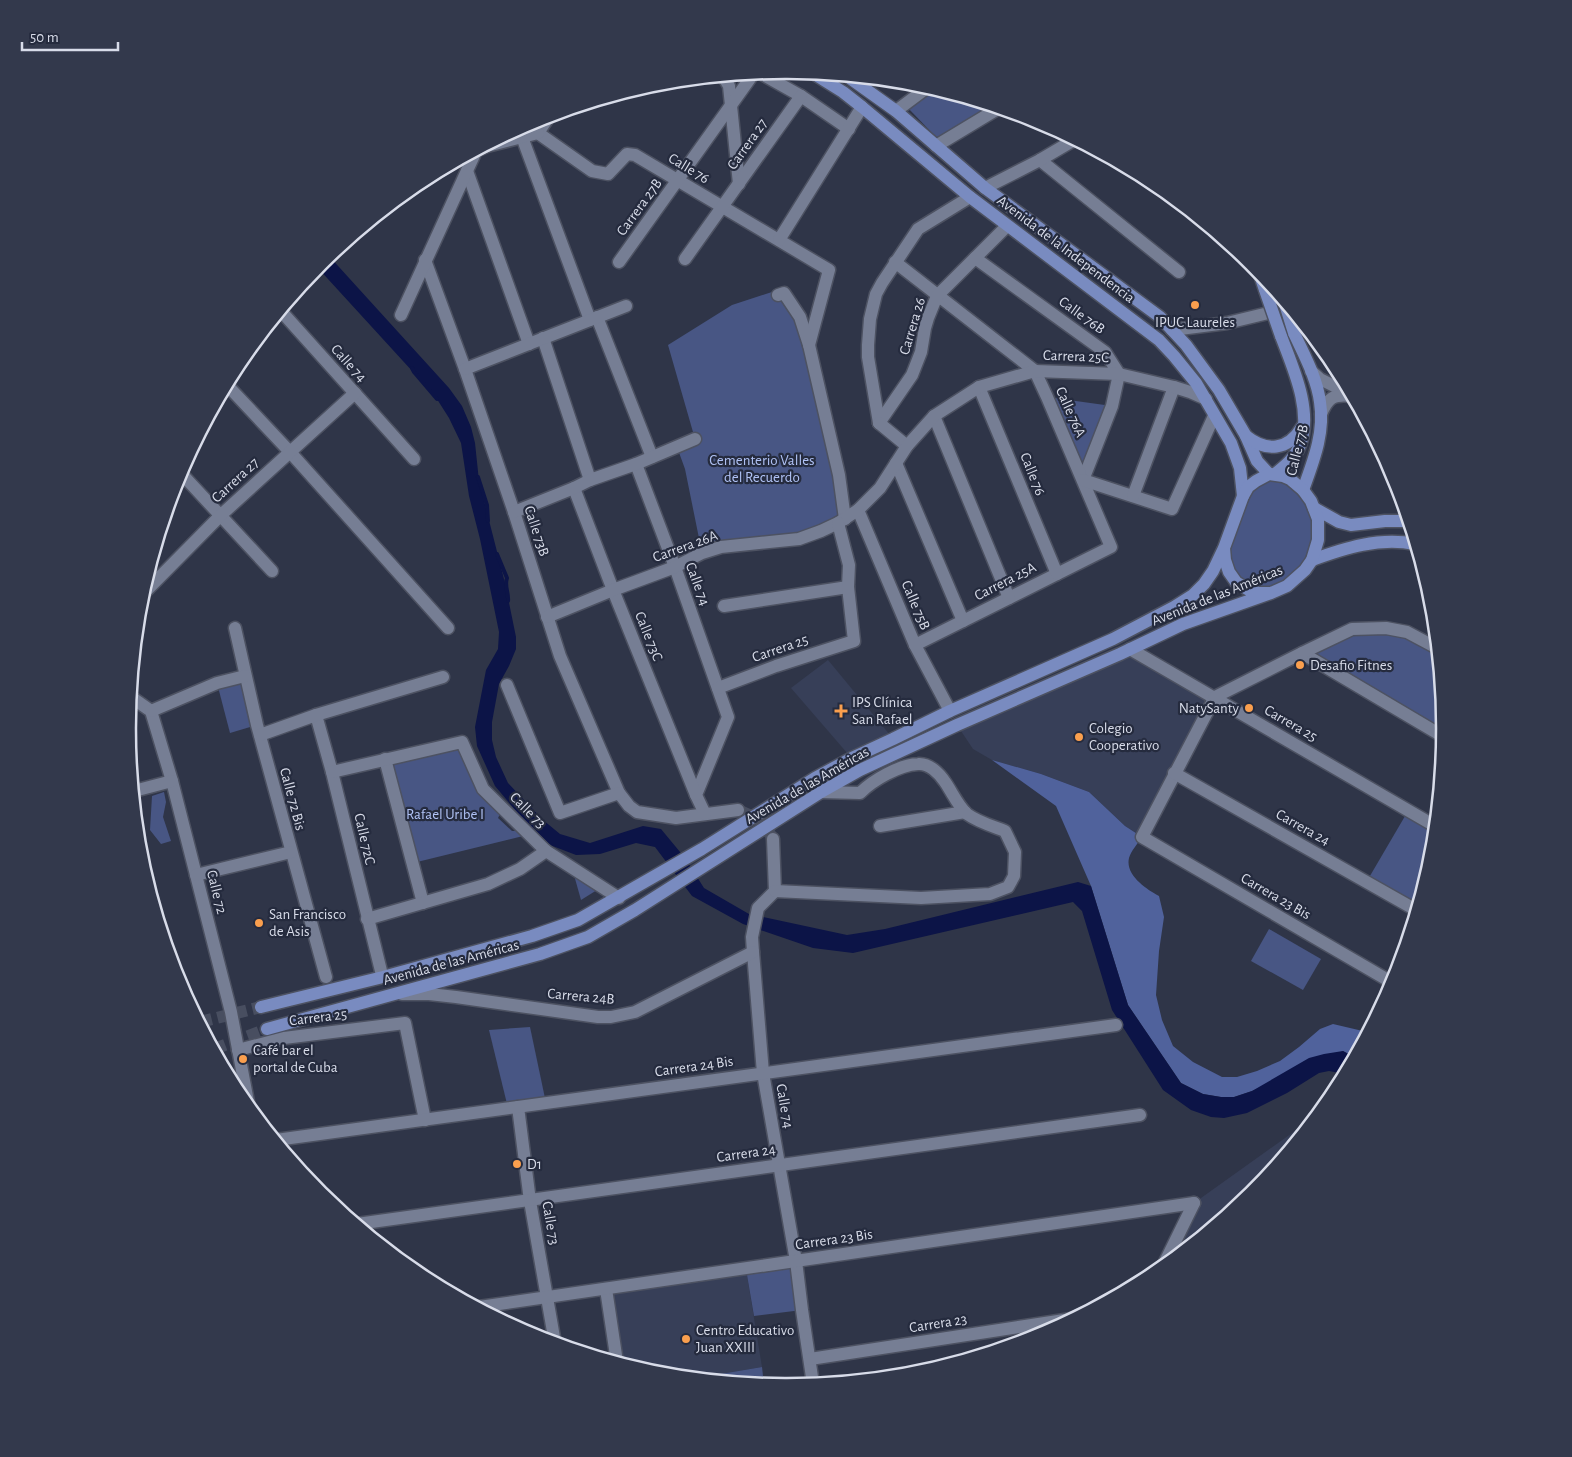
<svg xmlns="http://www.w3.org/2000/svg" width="1572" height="1457" viewBox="0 0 1572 1457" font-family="'Alegreya Sans',sans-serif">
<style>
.built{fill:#373f58}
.green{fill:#485684}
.forest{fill:#50629c}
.water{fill:#0c1447}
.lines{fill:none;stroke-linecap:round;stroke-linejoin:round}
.stream{stroke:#0c1447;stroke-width:4}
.minor-tunnel{stroke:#484e60;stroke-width:12;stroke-dasharray:12 6;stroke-linecap:butt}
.major-tunnel{stroke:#484e60;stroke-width:12;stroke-dasharray:12 6;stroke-linecap:butt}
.minor-casing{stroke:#4d5262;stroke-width:15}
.major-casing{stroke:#4d5262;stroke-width:15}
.minor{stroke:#767e94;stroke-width:12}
.major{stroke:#798bc0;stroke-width:12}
.major-bridge-casing{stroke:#4d5262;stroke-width:15;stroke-linecap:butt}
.major-bridge{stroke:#798bc0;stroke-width:12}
.poi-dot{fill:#fa9f4e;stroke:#252b3e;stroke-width:2}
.labels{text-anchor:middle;stroke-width:4.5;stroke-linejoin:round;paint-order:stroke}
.street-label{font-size:15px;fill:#d8dce9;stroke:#252b3e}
.poi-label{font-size:15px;fill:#d8dce9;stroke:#252b3e;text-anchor:start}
.park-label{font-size:15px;fill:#b0c2f5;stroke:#252b3e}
.rim{fill:none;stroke:#d8dce9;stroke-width:2.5}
</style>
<rect width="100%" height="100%" fill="#2f3548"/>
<g class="built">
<path d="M 1130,649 L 1215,697 L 1142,837 L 1125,826 L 1089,792 L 1041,774 L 992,760 L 973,749 L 957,725 Z"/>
<path d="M 828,660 L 890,735 L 848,754 L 791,688 Z"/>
<path d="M 1313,1118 L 1314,1118 L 1251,1194 L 1163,1266 L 1194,1203 Z"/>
<path d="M 746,1269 L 762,1367 L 697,1378 L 657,1374 L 617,1362 L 606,1289 Z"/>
</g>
<g class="green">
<path d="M 935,89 L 988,105 L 990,108 L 937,138 L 908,108 Z"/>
<path d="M 775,291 L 800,317 L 845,519 L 821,531 L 702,553 L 685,469 L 677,447 L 695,439 L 668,345 L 732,305 Z"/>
<path d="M 1047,397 L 1112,406 L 1083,480 Z"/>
<path d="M 1269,474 L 1303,490 L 1318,540 L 1287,586 L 1247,589 L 1225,560 L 1243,496 Z"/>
<path d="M 1389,628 L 1437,648 L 1444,729 L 1444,737 L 1302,653 L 1352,629 Z"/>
<path d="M 245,676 L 257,725 L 230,733 L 217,683 Z"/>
<path d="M 454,748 L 461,752 L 500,814 L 498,818 L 512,831 L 517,831 L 523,836 L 417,862 L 391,763 Z"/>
<path d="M 164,792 L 166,802 L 163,817 L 171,841 L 161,844 L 150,830 L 152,796 Z"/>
<path d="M 1408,811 L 1435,826 L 1432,857 L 1416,910 L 1367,881 Z"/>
<path d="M 574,875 L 597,890 L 581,900 Z"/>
<path d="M 1269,929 L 1321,959 L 1303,990 L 1251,961 Z"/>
<path d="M 530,1027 L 546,1103 L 508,1108 L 489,1030 Z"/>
<path d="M 796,1261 L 802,1310 L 754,1316 L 746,1269 Z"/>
<path d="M 762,1367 L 764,1385 L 697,1378 Z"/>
</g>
<path class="forest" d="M 992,760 L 1041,774 L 1089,792 L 1125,826 L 1142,837 C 1138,843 1131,851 1129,858 C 1125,875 1146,889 1159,896 L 1164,917 L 1159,951 L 1156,995 L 1162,1020 L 1173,1046 L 1193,1062 L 1222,1077 L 1237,1077 L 1257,1071 L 1280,1061 L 1299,1047 L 1320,1029 L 1333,1024 L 1367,1032 L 1354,1057 L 1343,1051 L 1252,1091 L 1234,1097 L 1221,1097 L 1203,1094 L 1181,1083 L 1128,1005 L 1091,886 L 1056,806 Z"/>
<path class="water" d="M 329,256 L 449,388 L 462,406 L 471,427 L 475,443 L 479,481 L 505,583 L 516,637 L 516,649 L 509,666 L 499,684 L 492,722 L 492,740 L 496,757 L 508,783 L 543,820 L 560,834 L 590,843 L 643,826 L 661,829 L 685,858 L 704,888 L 749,914 L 847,935 L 885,929 L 1078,882 L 1091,886 L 1128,1005 L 1181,1083 L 1203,1094 L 1221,1097 L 1234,1097 L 1252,1091 L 1309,1058 L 1324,1054 L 1343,1051 L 1354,1057 L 1345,1074 L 1329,1071 L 1319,1073 L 1287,1093 L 1247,1113 L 1224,1118 L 1211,1117 L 1191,1110 L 1163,1090 L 1112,1010 L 1082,911 L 1073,902 L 853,953 L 813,948 L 743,924 L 692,896 L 655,847 L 636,843 L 600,854 L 576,855 L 550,845 L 533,831 L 495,786 L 477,746 L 475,727 L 486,670 L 498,649 L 499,632 L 480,539 L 469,496 L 461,443 L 449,418 L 435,396 L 317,267 Z"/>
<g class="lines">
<g class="stream">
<path d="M 412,368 L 414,372 L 437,399"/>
<path d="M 478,477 L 487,505 L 488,521"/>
<path d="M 497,554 L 507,578 C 504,586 509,593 508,601"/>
</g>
<path class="minor-tunnel" d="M 738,810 L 762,821 L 773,839"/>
<g class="major-tunnel">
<path d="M 200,1022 L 261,1007"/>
<path d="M 214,1049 L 267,1029"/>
</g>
<g class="minor-casing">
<g id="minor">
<path d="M 760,73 L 801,96 L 849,129"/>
<path d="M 723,76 L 729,86 L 739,184"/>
<path d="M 896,111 L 928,87"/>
<path d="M 538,133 L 592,171 L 608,174 L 627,154 L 635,155 L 829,270 L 809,345"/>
<path d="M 538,133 L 550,115"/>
<path d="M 522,137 L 590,320"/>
<path d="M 936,146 L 999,108"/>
<path d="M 1040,160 L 1179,272"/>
<path d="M 467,171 L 529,344"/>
<path d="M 985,188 L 1040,160 L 1074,140"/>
<path d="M 779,240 L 862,107"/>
<path d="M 975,258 L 1105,352 L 1119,374 L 1112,406 L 1083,480"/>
<path d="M 685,259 L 801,96"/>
<path d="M 425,260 L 465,369 L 514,512 L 560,656 L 619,793 L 629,806 L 637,812 L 676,818 L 738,810"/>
<path d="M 619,262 L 754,73"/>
<path d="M 895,262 L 1035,371 L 1047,397 L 1111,547 L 915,645"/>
<path d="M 778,295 L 784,293 L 800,317 L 809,345 L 839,475 L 845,519"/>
<path d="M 281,311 L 414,459"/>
<path d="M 401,315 L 476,151 L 487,146 L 538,133"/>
<path d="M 597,317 L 652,457"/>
<path d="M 1172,330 L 1227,323 L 1289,308"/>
<path d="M 543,338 L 590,480"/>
<path d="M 465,369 L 626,306"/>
<path d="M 1311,371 L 1320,379 L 1350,394"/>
<path d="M 227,385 L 290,452 L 448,628"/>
<path d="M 979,387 L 1057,574"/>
<path d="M 1321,414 C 1328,398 1333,394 1351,396"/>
<path d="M 934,416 L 1009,598"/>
<path d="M 879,423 L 868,357 L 868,345 L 870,319 L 876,294 L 882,283 L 918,229 L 970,197"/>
<path d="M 879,423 L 912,375 L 921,352 L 925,328 L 928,318 L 937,296 L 1007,226"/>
<path d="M 879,423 L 907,446"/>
<path d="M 896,463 L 963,621"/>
<path d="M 636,464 L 675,567 L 728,717 L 696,795 L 705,814"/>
<path d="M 180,472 L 272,571"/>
<path d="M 1083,480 L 1172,509 L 1214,416"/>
<path d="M 574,488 L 613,590 L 696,795"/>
<path d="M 1133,496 L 1174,387"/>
<path d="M 858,510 L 915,645 L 950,711"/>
<path d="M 514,512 L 574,488 L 590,480 L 636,464 L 695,439"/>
<path d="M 142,595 L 221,515 L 355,393"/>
<path d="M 724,606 L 848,587"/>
<path d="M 547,617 L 613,590 L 675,567 L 702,553 L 721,547 L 799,539 L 821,531 L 838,523 L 858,510 L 880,488 L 907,446 L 934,416 L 979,387 L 1035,371 L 1119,374 L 1174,387 L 1190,392 L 1206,399"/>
<path d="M 235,628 L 257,725 L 326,977"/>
<path d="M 1130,649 L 1435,826"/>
<path d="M 1302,653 L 1444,737"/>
<path d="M 507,685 L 560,813 L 619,793"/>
<path d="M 718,688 L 776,666 L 854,641 L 848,587 L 849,565 L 838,523"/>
<path d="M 131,697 L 151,711 L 172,781 L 231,1012 L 249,1107"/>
<path d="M 1215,697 L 1142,837 L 1393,983"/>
<path d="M 1215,697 L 1302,653 L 1352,629 L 1386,628 L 1407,632 L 1437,648"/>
<path d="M 151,711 L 217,683 L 245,676"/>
<path d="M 316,715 L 332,772 L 381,971"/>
<path d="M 260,735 L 316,715 L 443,677"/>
<path d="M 385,759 L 423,903"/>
<path d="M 332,772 L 462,742 L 483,789 L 546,851 L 619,898"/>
<path d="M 1174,773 L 1416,910"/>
<path d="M 134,791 L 172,781"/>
<path d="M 880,826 L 965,812"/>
<path d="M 773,839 L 775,891 L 758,908 L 752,937 L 753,952 L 763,1073 L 796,1261 L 802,1310 L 813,1384"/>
<path d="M 196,875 L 291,852"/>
<path d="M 775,891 L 921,898 L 990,894 L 1008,887 L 1014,876 L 1015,852 L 1005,831 C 992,826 978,822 967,814 C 958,806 952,792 945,782 C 939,773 929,763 918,764 C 899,765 873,780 860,793 L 821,792"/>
<path d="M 367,919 L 488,884 L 520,869 L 546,851"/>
<path d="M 402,994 L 429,994 L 456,997 L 598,1017 L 611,1017 L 635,1012 L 753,952"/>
<path d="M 238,1050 L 284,1038 L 405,1023 L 425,1120"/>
<path d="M 518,1107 L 530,1201 L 555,1343"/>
<path d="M 276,1140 L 1116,1025"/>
<path d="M 357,1224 L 1140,1115"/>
<path d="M 1163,1266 L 1194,1203"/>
<path d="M 606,1289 L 617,1362"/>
<path d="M 479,1307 L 1194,1203"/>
<path d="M 810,1359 L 1071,1319"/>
</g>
</g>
<g class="major-casing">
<g id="major">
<path d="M 811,72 L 843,92 L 862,107 L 970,197 L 1159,340 L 1174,356 L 1196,383 L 1231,443 L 1240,468 L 1243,496"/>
<path d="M 847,76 L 896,111 L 985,188 L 1160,317 L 1186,345 L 1219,390 L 1246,436 L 1257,461 L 1269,474"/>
<path d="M 1259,272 L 1265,290"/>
<path d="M 1294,333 C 1304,355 1317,378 1320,402 C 1325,433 1313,462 1303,490"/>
<path d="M 1246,436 C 1266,452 1288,451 1302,427"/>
<path d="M 1275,474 C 1285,466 1295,458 1300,445 C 1313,411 1293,368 1281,336"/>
<path d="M 1314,508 L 1339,522 L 1351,525 L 1385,521 L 1408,521"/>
<path d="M 1312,560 C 1345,548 1379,537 1415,544"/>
<path d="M 261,1007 L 383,977 L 532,936 L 578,920 L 702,849 L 815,778 L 852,758 L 893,739 L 950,711 L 1113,639 L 1174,607 L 1193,595 L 1204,584 L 1213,571 L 1223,550"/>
<path d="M 267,1029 L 540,954 L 588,937 L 635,910 L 821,792 L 860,770 L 957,725 L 1120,654 L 1183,624 L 1271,593 L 1287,586 L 1305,570 L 1312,560 L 1318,540 L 1318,519 L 1311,501 L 1303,490 L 1290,479 L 1283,476 L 1269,474 L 1256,481 L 1248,487 L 1243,496 L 1224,548 L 1225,560 L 1229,572 L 1236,582 L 1247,589 L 1258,593 L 1271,593"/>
</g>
</g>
<use href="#minor" class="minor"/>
<use href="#major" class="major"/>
<g class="major-bridge-casing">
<g id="major-bridge">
<path d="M 1265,290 L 1281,336"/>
<path d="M 1285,304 L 1294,333"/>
</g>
</g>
<use href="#major-bridge" class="major-bridge"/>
</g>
<g class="poi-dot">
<circle cx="1195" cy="305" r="5"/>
<circle cx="1300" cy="665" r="5"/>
<circle cx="1249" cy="708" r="5"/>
<path d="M838.5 703.5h5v5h5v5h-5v5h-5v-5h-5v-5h5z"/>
<circle cx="1079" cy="737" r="5"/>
<circle cx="259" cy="923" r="5"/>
<circle cx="243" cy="1059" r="5"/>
<circle cx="517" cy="1164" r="5"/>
<circle cx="686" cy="1339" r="5"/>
</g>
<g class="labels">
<g class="street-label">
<text transform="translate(747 144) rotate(-55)" y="5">Carrera 27</text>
<text transform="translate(689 168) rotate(31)" y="5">Calle 76</text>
<text transform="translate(639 207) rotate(-54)" y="5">Carrera 27B</text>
<text transform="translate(1066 249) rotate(37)" y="5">Avenida de la Independencia</text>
<text transform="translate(1082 315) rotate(36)" y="5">Calle 76B</text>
<text transform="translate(912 326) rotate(-73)" y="5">Carrera 26</text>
<text transform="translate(1076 356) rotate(2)" y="5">Carrera 25C</text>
<text transform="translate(349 363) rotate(48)" y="5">Calle 74</text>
<text transform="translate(1071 412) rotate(66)" y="5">Calle 76A</text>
<text transform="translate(1297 450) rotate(-76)" y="5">Calle 77B</text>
<text transform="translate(1033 474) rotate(68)" y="5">Calle 76</text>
<text transform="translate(235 480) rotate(-43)" y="5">Carrera 27</text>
<text transform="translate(537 531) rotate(72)" y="5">Calle 73B</text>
<text transform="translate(685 546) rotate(-20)" y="5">Carrera 26A</text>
<text transform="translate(1005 581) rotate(-27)" y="5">Carrera 25A</text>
<text transform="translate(698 584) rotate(70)" y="5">Calle 74</text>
<text transform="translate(1217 595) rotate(-22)" y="5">Avenida de las Américas</text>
<text transform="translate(916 605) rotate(67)" y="5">Calle 75B</text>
<text transform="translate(649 636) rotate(68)" y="5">Calle 73C</text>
<text transform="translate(780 648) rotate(-19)" y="5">Carrera 25</text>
<text transform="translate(1291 723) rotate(30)" y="5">Carrera 25</text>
<text transform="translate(807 785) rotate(-30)" y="5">Avenida de las Américas</text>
<text transform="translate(293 799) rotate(75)" y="5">Calle 72 Bis</text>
<text transform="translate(528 810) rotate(45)" y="5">Calle 73</text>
<text transform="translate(1303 827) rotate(29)" y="5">Carrera 24</text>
<text transform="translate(365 839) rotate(77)" y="5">Calle 72C</text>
<text transform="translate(217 892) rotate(76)" y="5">Calle 72</text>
<text transform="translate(1276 896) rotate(30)" y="5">Carrera 23 Bis</text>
<text transform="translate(451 962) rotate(-15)" y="5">Avenida de las Américas</text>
<text transform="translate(581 996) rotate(5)" y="5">Carrera 24B</text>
<text transform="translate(318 1017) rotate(-7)" y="5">Carrera 25</text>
<text transform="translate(694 1066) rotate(-8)" y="5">Carrera 24 Bis</text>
<text transform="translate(785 1106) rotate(80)" y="5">Calle 74</text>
<text transform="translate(746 1153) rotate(-8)" y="5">Carrera 24</text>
<text transform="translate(551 1223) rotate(80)" y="5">Calle 73</text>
<text transform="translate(834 1239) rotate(-8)" y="5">Carrera 23 Bis</text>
<text transform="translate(938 1323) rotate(-9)" y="5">Carrera 23</text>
</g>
<g class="poi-label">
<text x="1195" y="327" text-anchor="middle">IPUC Laureles</text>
<text x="1310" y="670">Desafio Fitnes</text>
<text x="852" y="707">IPS Clínica<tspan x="852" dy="17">San Rafael</tspan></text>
<text x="1239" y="713" text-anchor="end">NatySanty</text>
<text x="1089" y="733">Colegio<tspan x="1089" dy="17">Cooperativo</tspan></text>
<text x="269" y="919">San Francisco<tspan x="269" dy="17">de Asis</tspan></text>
<text x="253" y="1055">Café bar el<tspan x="253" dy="17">portal de Cuba</tspan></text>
<text x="527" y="1169">D1</text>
<text x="696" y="1335">Centro Educativo<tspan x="696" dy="17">Juan XXIII</tspan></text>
</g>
<g class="park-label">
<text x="762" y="465">Cementerio Valles<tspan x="762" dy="17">del Recuerdo</tspan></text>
<text x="445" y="819">Rafael Uribe I</text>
</g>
</g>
<path d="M0 0H1572V1457H0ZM785 79H787A649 649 0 0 1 1436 728V729A649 649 0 0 1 787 1378H785A649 649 0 0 1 136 729V728A649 649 0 0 1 785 79Z" fill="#33394c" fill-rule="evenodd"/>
<path class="rim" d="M785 79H787A649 649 0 0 1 1436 728V729A649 649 0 0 1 787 1378H785A649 649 0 0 1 136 729V728A649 649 0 0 1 785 79Z"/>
<path d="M22 42v8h96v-8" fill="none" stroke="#d8dce9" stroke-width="2.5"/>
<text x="30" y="42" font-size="15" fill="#d8dce9" stroke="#252b3e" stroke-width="4" paint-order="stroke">50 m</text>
</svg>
